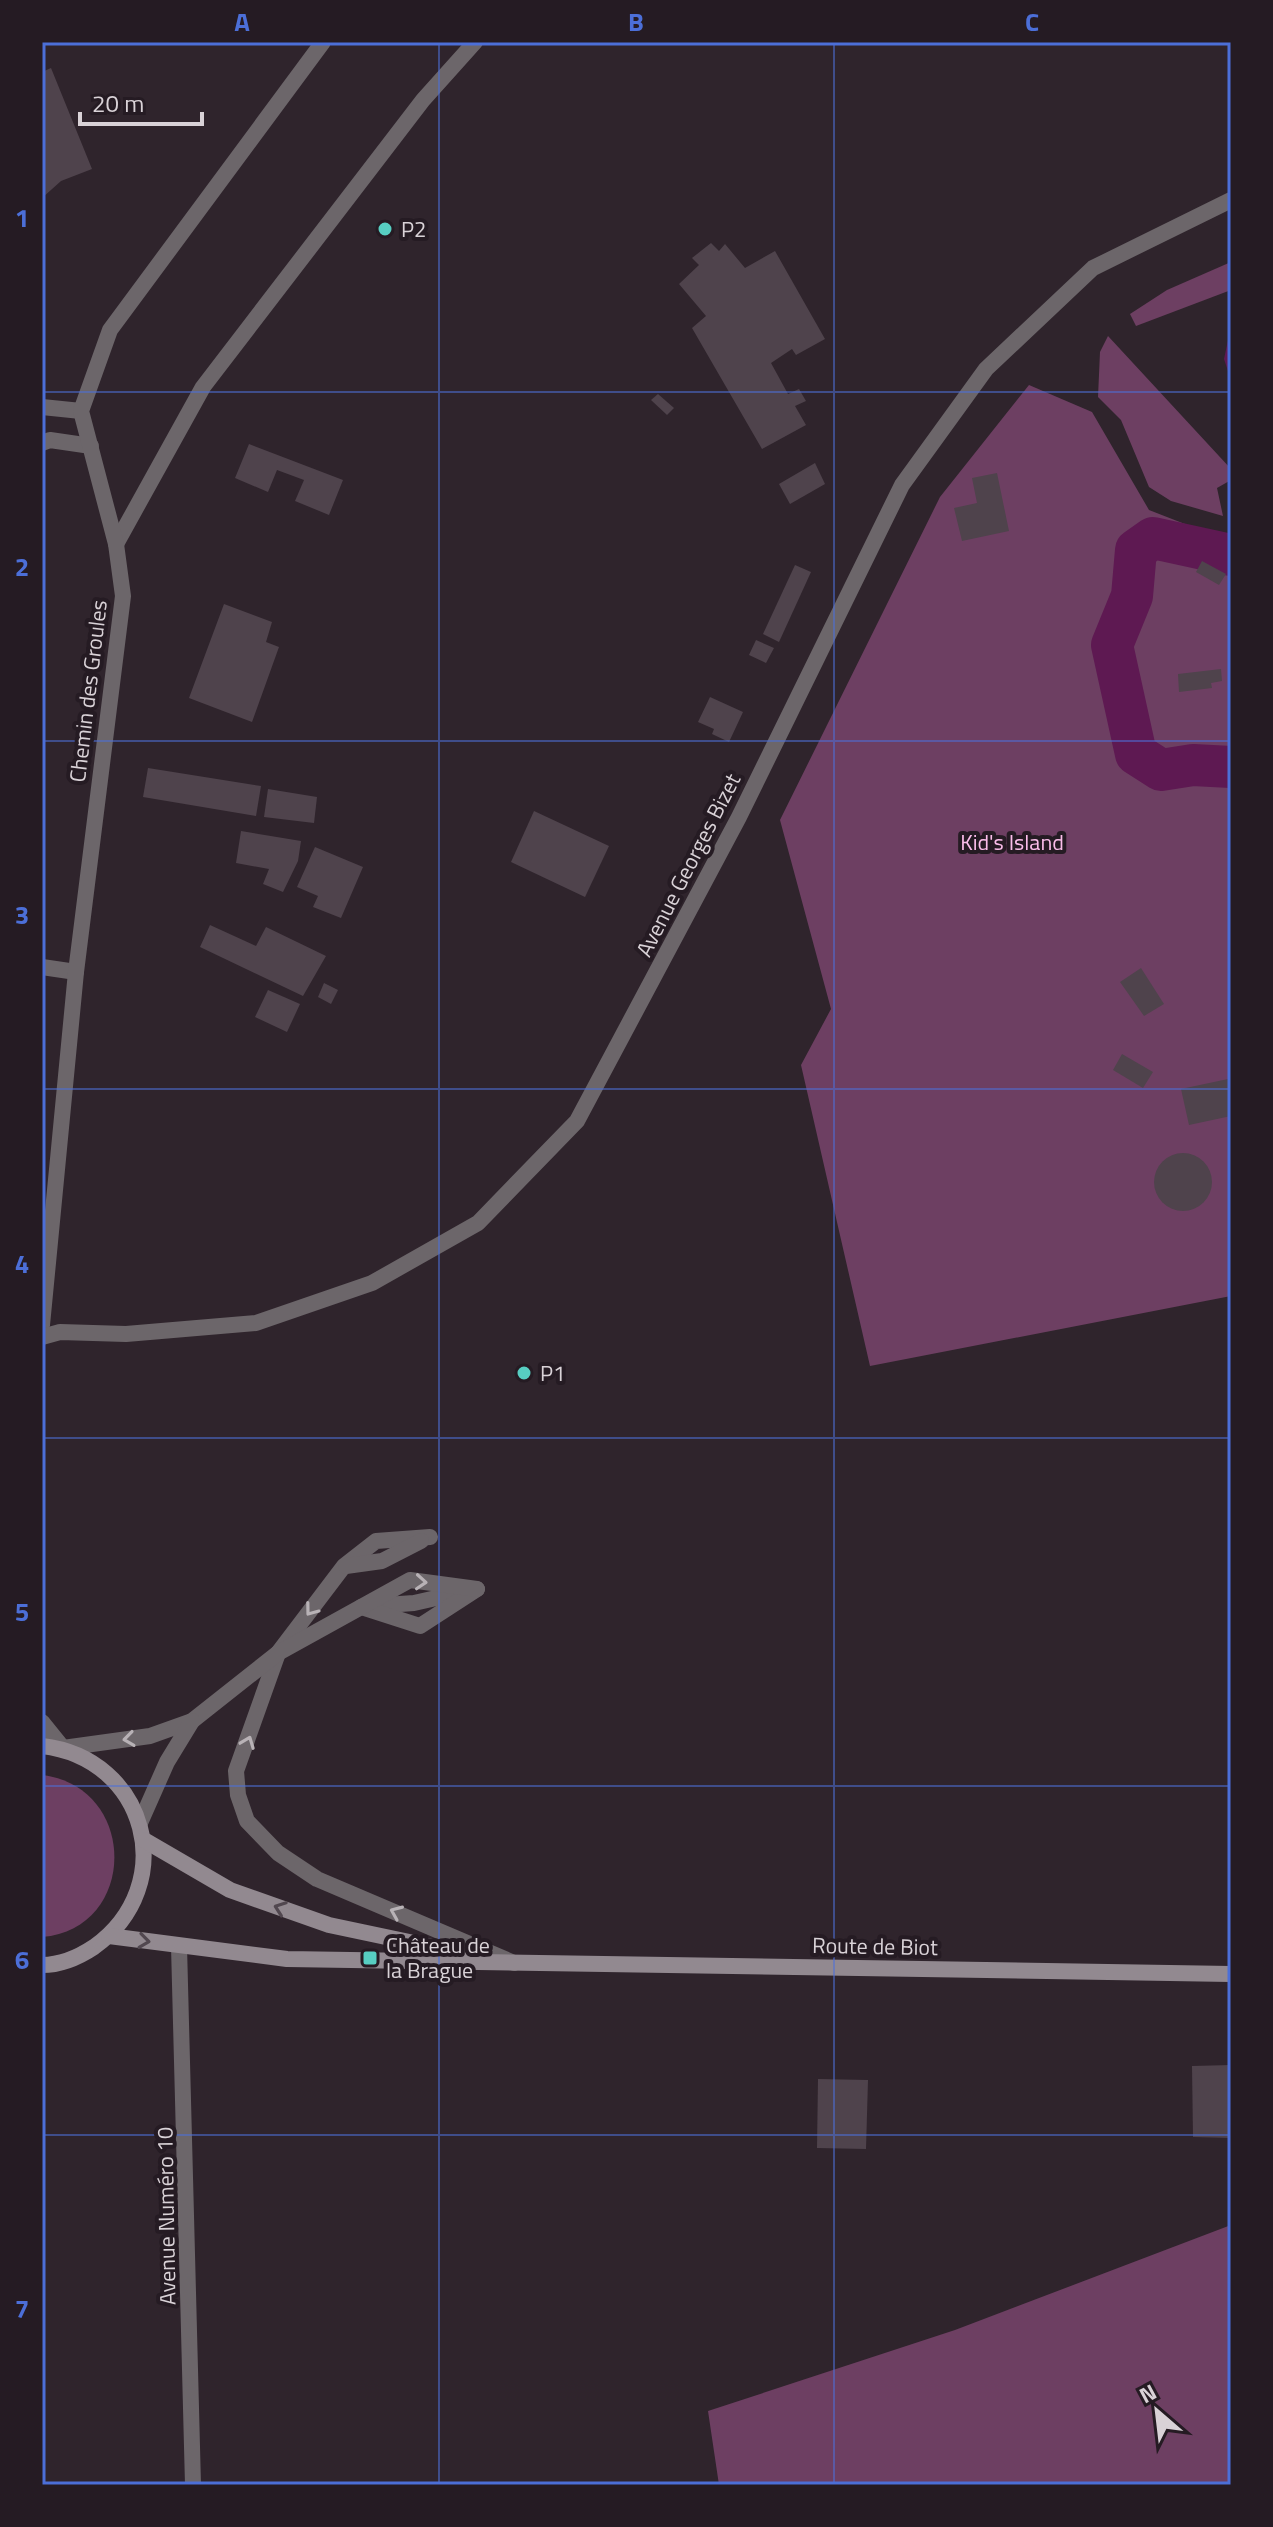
<svg xmlns="http://www.w3.org/2000/svg" width="1273" height="2527" viewBox="0 0 1273 2527" font-family="'Titillium Web',sans-serif">
<style>
.green{fill:#6d3f62}
.water{fill:#5e1952}
.lines{fill:none;stroke-linecap:round;stroke-linejoin:round}
.canal{stroke:#5e1952;stroke-width:42}
.building{fill:#4f434c}
.lane{stroke:#6c666a;stroke-width:16}
.street{stroke:#6c666a;stroke-width:16}
.secondary{stroke:#928990;stroke-width:16}
.oneway{stroke:#b8b2b6}
.oneway2{stroke:#51474f}
.grid{fill:none;stroke:#4c6fd8;stroke-width:2;stroke-opacity:0.55}
.poi-dot{fill:#57cec2;stroke:#251b23;stroke-width:3}
.labels{text-anchor:middle;stroke-width:8;stroke-linejoin:round;paint-order:stroke}
.poi-label{font-size:22px;fill:#d9d2d7;stroke:#251b23;text-anchor:start}
.street-label{font-size:22px;fill:#d9d2d7;stroke:#251b23}
.park-label{font-size:22px;fill:#fbbdea;stroke:#251b23}
.neatline{fill:none;stroke:#4c6fd8;stroke-width:3}
.grid-label{font-size:26px;text-anchor:middle;font-weight:bold;fill:#4c6fd8}
</style>
<rect width="100%" height="100%" fill="#2f242c"/>
<g class="green">
<path d="M 1231,262 L 1231,290 L 1136,326 L 1130,314 L 1167,290 Z"/>
<path d="M 1108,336 L 1231,469 L 1231,480 L 1217,488 L 1223,516 L 1171,501 L 1149,487 L 1121,420 L 1098,397 L 1100,352 Z"/>
<path d="M 1029,385 L 1092,412 L 1149,510 L 1231,542 L 1231,1296 L 870,1366 L 801,1065 L 831,1009 L 780,820 L 940,497 Z"/>
<path d="M 42,1775 C 139,1787 138,1929 42,1937 Z"/>
<path d="M 1231,2225 L 1231,2485 L 719,2485 L 708,2411 L 955,2330 Z"/>
</g>
<path class="water" d="M 1231,326 L 1231,380 L 1224,359 Z"/>
<g class="lines">
<path class="canal" d="M 1231,555 L 1153,538 L 1136,550 L 1132,596 L 1112,645 L 1136,754 L 1161,770 L 1193,765 L 1231,767"/>
</g>
<g class="building">
<path d="M 51,68 L 92,169 L 61,181 L 42,198 L 42,72 Z"/>
<path d="M 711,243 L 719,251 L 725,244 L 745,268 L 775,251 L 825,339 L 796,355 L 792,349 L 771,363 L 788,394 L 799,389 L 806,401 L 795,406 L 806,425 L 762,449 L 692,328 L 706,316 L 679,284 L 699,265 L 692,258 Z"/>
<path d="M 658,394 L 674,408 L 667,415 L 651,400 Z"/>
<path d="M 249,444 L 343,480 L 329,515 L 295,501 L 304,480 L 277,470 L 268,492 L 235,478 Z"/>
<path d="M 815,463 L 825,484 L 790,504 L 779,484 Z"/>
<path d="M 997,473 L 1009,531 L 962,541 L 954,508 L 977,503 L 972,478 Z"/>
<path d="M 1202,561 L 1226,574 L 1219,585 L 1196,572 Z"/>
<path d="M 795,565 L 811,572 L 779,642 L 763,634 Z"/>
<path d="M 224,604 L 272,622 L 266,642 L 279,647 L 252,722 L 189,698 Z"/>
<path d="M 756,640 L 774,648 L 766,663 L 749,655 Z"/>
<path d="M 1221,669 L 1222,681 L 1211,683 L 1212,688 L 1179,692 L 1178,674 Z"/>
<path d="M 710,697 L 743,712 L 729,742 L 712,734 L 714,729 L 698,722 Z"/>
<path d="M 148,768 L 261,786 L 256,816 L 143,797 Z"/>
<path d="M 268,789 L 317,797 L 314,823 L 264,817 Z"/>
<path d="M 534,811 L 609,846 L 585,897 L 511,862 Z"/>
<path d="M 241,831 L 301,841 L 298,861 L 283,892 L 263,884 L 269,869 L 236,863 Z"/>
<path d="M 315,847 L 363,867 L 341,918 L 313,907 L 318,896 L 297,887 Z"/>
<path d="M 210,925 L 256,946 L 266,927 L 326,956 L 303,996 L 200,947 Z"/>
<path d="M 1141,968 L 1164,1004 L 1144,1016 L 1120,982 Z"/>
<path d="M 324,983 L 338,990 L 331,1004 L 318,997 Z"/>
<path d="M 268,990 L 300,1004 L 287,1032 L 255,1017 Z"/>
<path d="M 1122,1054 L 1153,1072 L 1143,1088 L 1113,1070 Z"/>
<path d="M 1228,1079 L 1231,1116 L 1189,1125 L 1181,1089 Z"/>
<circle cx="1183" cy="1182" r="29"/>
<path d="M 1231,2065 L 1231,2138 L 1193,2137 L 1192,2066 Z"/>
<path d="M 818,2079 L 868,2080 L 866,2149 L 817,2148 Z"/>
</g>
<g class="lines">
<g class="lane">
<path d="M 42,407 L 81,411"/>
<path d="M 42,443 L 50,440 L 91,446"/>
<path d="M 116,544 L 203,387 L 423,100 L 475,42"/>
<path d="M 430,1537 L 376,1541 L 344,1566 L 278,1653 L 236,1771 L 238,1795 L 247,1821 L 278,1853 L 317,1879 L 514,1963"/>
<path d="M 346,1566 L 382,1561 L 421,1541"/>
<path d="M 372,1606 L 414,1603 L 467,1591"/>
<path d="M 361,1607 L 420,1626 L 477,1589"/>
<path d="M 63,1748 L 150,1736 L 192,1721 L 278,1653 L 410,1580 L 477,1589"/>
<path d="M 140,1823 L 167,1762 L 192,1721"/>
</g>
<g class="street">
<path d="M 42,967 L 76,972"/>
<path d="M 42,1325 L 76,972 L 123,596 L 116,544 L 81,411 L 110,330 L 323,42"/>
<path d="M 42,1337 L 60,1332 L 126,1334 L 256,1323 L 372,1283 L 478,1223 L 577,1121 L 739,817 L 902,485 L 986,369 L 1093,268 L 1231,200"/>
<path d="M 42,1722 L 63,1748"/>
<path d="M 179,1946 L 193,2485"/>
</g>
<g class="secondary">
<path d="M 42,1746 C 147,1758 181,1885 94,1947 C 79,1957 60,1965 42,1965"/>
<path d="M 144,1840 L 230,1890 L 329,1925 L 471,1955"/>
<path d="M 109,1936 L 287,1959 L 1231,1974"/>
</g>
</g>
<defs><path id="oneway-chevron" d="M-2-3.5L2.5 0L-2 3.5" fill="none" stroke-width="1.6" stroke-linecap="round" stroke-linejoin="round" transform="scale(2)"/></defs>
<g class="oneway">
<use href="#oneway-chevron" transform="translate(421 1582) rotate(4)"/>
<use href="#oneway-chevron" transform="translate(311 1610) rotate(127)"/>
<use href="#oneway-chevron" transform="translate(129 1739) rotate(172)"/>
<use href="#oneway-chevron" transform="translate(248 1742) rotate(-69)"/>
<use href="#oneway-chevron" transform="translate(396 1912) rotate(-157)"/>
</g>
<g class="oneway2">
<use href="#oneway-chevron" transform="translate(280 1908) rotate(-160)"/>
<use href="#oneway-chevron" transform="translate(144 1941) rotate(8)"/>
</g>
<path class="grid" d="M 439,42 L 439,2485M 834,42 L 834,2485M 42,392 L 1231,392M 42,741 L 1231,741M 42,1089 L 1231,1089M 42,1438 L 1231,1438M 42,1786 L 1231,1786M 42,2135 L 1231,2135"/>
<g class="poi-dot">
<circle cx="385" cy="229" r="8"/>
<circle cx="524" cy="1373" r="8"/>
<rect x="362" y="1950" width="16" height="16" rx="4"/>
</g>
<g class="labels">
<g class="poi-label">
<text x="401" y="237">P2</text>
<text x="540" y="1381">P1</text>
<text x="386" y="1953">Château de<tspan x="386" dy="25">la Brague</tspan></text>
</g>
<g class="street-label">
<text transform="translate(88 691) rotate(-83)" y="8">Chemin des Groules</text>
<text transform="translate(688 865) rotate(-63)" y="8">Avenue Georges Bizet</text>
<text transform="translate(875 1946) rotate(1)" y="8">Route de Biot</text>
<text transform="translate(166 2216) rotate(-91)" y="8">Avenue Numéro 10</text>
</g>
<g class="park-label">
<text x="1012" y="850">Kid's Island</text>
</g>
</g>
<rect width="1273" height="2527" fill="none" stroke="#251b23" stroke-width="88"/>
<g transform="translate(1157 2411) rotate(332)" stroke="#251b23" stroke-width="6" paint-order="stroke">
<path d="M0-6L14 30L0 20L-14 30Z" fill="#d9d2d7"/>
<text y="-12" font-size="22" font-weight="bold" text-anchor="middle" fill="#d9d2d7">N</text>
</g>
<path d="M80 112v12h122v-12" fill="none" stroke="#d9d2d7" stroke-width="4"/>
<text x="92" y="112" font-size="24" fill="#d9d2d7" stroke="#251b23" stroke-width="6" paint-order="stroke">20 m</text>
<rect x="44" y="44" width="1185" height="2439" class="neatline"/>
<g class="grid-label">
<text x="242" y="31">A</text>
<text x="636" y="31">B</text>
<text x="1032" y="31">C</text>
<text x="22" y="227">1</text>
<text x="22" y="576">2</text>
<text x="22" y="924">3</text>
<text x="22" y="1273">4</text>
<text x="22" y="1621">5</text>
<text x="22" y="1969">6</text>
<text x="22" y="2318">7</text>
</g>
</svg>
